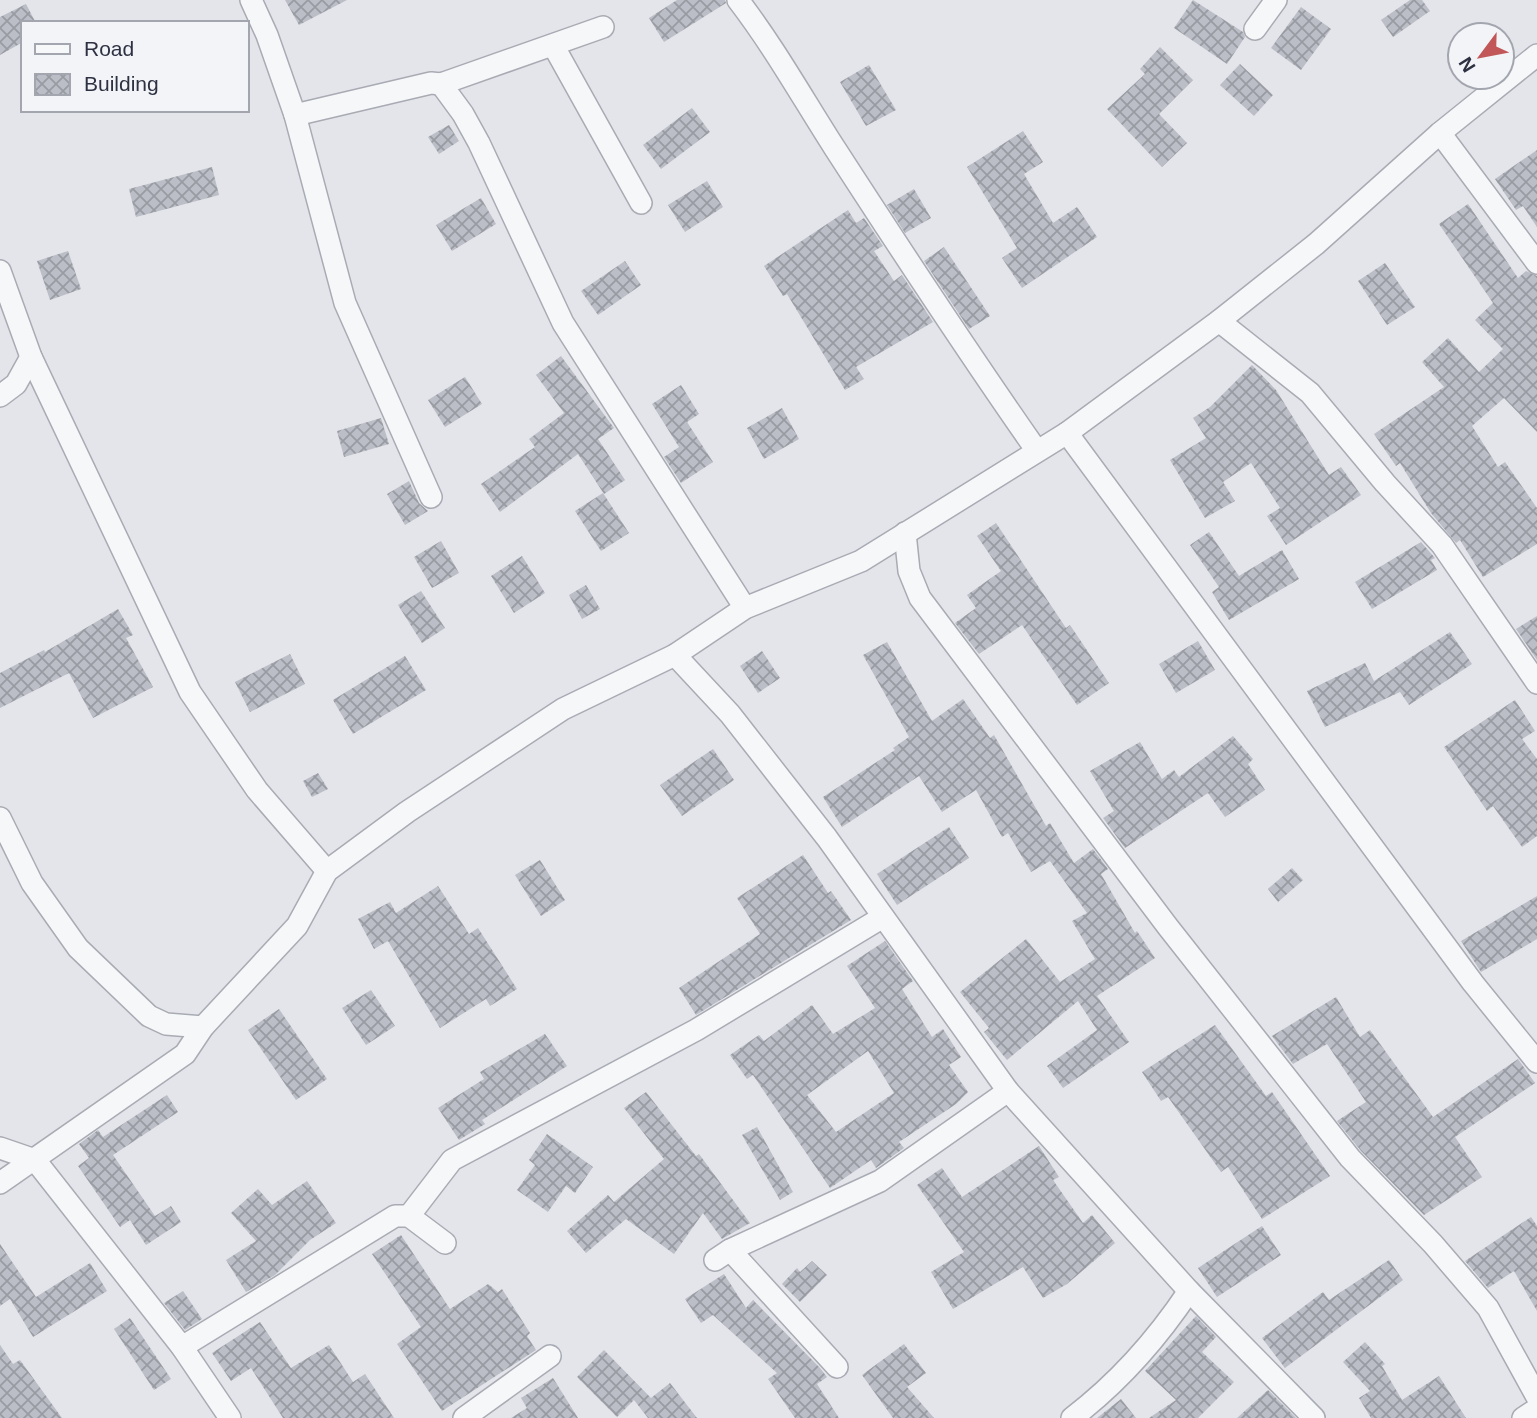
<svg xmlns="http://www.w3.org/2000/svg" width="1537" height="1418" viewBox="0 0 1537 1418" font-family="Arial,sans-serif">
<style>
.building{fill:url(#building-cross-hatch);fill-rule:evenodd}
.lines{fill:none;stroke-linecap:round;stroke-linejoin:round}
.street-casing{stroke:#a9abb4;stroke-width:24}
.street{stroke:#f6f7f9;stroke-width:21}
</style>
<defs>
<pattern id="building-cross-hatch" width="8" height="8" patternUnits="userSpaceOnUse" patternTransform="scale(1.75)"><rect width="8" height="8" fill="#bbbec6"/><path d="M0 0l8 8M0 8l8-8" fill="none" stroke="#989ba2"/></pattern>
</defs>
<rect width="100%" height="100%" fill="#e4e5ea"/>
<g class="building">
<path d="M 285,0 L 347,0 L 299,25 Z"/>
<path d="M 677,0 L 725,0 L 726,3 L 664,42 L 649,18 Z"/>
<path d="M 1193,0 L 1243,32 L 1245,37 L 1227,64 L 1174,28 Z"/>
<path d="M 1410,0 L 1422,0 L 1430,11 L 1393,37 L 1381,20 Z"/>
<path d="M 26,4 L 36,23 L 23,23 L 23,42 L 0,55 L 0,17 Z"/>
<path d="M 1301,7 L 1331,29 L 1301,70 L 1271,48 Z"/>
<path d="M 1160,47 L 1193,80 L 1159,114 L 1187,143 L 1162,167 L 1107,109 L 1145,74 L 1140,69 Z"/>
<path d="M 1240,64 L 1273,95 L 1254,116 L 1220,85 Z"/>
<path d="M 869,65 L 896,110 L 866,126 L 840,82 Z"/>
<path d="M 692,108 L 710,132 L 661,169 L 643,145 Z"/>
<path d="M 449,125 L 459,141 L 439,154 L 428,137 Z"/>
<path d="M 1023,131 L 1043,162 L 1024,174 L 1053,223 L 1077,207 L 1097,237 L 1022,288 L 1002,258 L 1017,248 L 967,167 Z"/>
<path d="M 1537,150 L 1537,227 L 1523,206 L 1516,210 L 1495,179 Z"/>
<path d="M 212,167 L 219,195 L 136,217 L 129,189 Z"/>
<path d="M 707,181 L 723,207 L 685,232 L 668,205 Z"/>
<path d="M 914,189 L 931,218 L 905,233 L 887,205 Z"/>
<path d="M 481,198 L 496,224 L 452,251 L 436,225 Z"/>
<path d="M 1468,204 L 1518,278 L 1526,271 L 1537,276 L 1537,432 L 1504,398 L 1472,426 L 1498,467 L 1505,462 L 1537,508 L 1537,544 L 1483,577 L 1460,540 L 1456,543 L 1431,513 L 1400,463 L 1396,466 L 1374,434 L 1444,387 L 1422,362 L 1448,338 L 1479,372 L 1503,349 L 1475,320 L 1493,303 L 1439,224 Z"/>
<path d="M 848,210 L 856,223 L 864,218 L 883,246 L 874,251 L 894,281 L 902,275 L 933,322 L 856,367 L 864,379 L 845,390 L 787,294 L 783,296 L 764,266 Z"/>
<path d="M 944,247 L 990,316 L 969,329 L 924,261 Z"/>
<path d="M 68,251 L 81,289 L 50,300 L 37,261 Z"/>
<path d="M 625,261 L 641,285 L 598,315 L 581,291 Z"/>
<path d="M 1385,263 L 1415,307 L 1387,325 L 1358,281 Z"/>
<path d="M 561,356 L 614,428 L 598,439 L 625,480 L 604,494 L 578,454 L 500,512 L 481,484 L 535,447 L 529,439 L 564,413 L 536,375 Z"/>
<path d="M 1252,365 L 1276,390 L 1329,475 L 1341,467 L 1361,495 L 1286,545 L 1267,516 L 1280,508 L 1251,463 L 1223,482 L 1235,501 L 1205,518 L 1170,460 L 1206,438 L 1193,418 L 1210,407 Z"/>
<path d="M 465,377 L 482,404 L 445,427 L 428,400 Z"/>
<path d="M 681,385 L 699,414 L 687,422 L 713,462 L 681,483 L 664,457 L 679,447 L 652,404 Z"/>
<path d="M 782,408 L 799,439 L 764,459 L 747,428 Z"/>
<path d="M 381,418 L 389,444 L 344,457 L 337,431 Z"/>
<path d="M 409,481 L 419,503 L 428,511 L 405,525 L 387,494 Z"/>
<path d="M 603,493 L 629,533 L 601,551 L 575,511 Z"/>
<path d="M 996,523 L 1066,628 L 1070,625 L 1109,683 L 1077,705 L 1022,625 L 979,654 L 955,623 L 976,608 L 967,595 L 1001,571 L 977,536 Z"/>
<path d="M 1209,532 L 1239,576 L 1282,550 L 1299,579 L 1229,620 L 1212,592 L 1219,587 L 1190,545 Z"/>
<path d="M 441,541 L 459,573 L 432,588 L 414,557 Z"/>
<path d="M 1421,542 L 1435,558 L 1431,560 L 1437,570 L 1372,609 L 1355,582 Z"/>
<path d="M 522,556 L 545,593 L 514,613 L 491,576 Z"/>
<path d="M 586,585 L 600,609 L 582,619 L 569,595 Z"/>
<path d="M 421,591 L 445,628 L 422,643 L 398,605 Z"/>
<path d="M 118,609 L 133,635 L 126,638 L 153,687 L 93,718 L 69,673 L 0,708 L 0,673 L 44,650 L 45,652 Z"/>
<path d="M 1537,616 L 1537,660 L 1516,629 Z"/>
<path d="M 1450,632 L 1472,664 L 1409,705 L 1400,692 L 1325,727 L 1307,691 L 1365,663 L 1374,681 Z"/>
<path d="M 1198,641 L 1215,670 L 1176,693 L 1159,664 Z"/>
<path d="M 887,642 L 932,721 L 963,699 L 990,738 L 994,735 L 1046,826 L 1050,823 L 1074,863 L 1093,849 L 1108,869 L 1101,874 L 1135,933 L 1137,931 L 1155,958 L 1097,996 L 1129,1042 L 1063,1088 L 1047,1066 L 1097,1030 L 1078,1001 L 1007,1060 L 984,1032 L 989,1028 L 960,992 L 1026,939 L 1060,982 L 1095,959 L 1072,921 L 1087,913 L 1050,861 L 1031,872 L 1008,833 L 1002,837 L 976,790 L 942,812 L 919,776 L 842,827 L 823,797 L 895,750 L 893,748 L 909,737 L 863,655 Z"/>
<path d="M 762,651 L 780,678 L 758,693 L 740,666 Z"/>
<path d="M 290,654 L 305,684 L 250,712 L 235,682 Z"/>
<path d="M 405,656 L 426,690 L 353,734 L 333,700 Z"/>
<path d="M 1515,700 L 1535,731 L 1522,739 L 1537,759 L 1537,836 L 1522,847 L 1493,806 L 1487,811 L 1444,747 Z"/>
<path d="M 1233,736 L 1253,759 L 1248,764 L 1265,790 L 1225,817 L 1208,793 L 1125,848 L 1103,818 L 1114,811 L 1090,771 L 1140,742 L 1162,779 L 1174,770 L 1179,777 Z"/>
<path d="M 713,749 L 734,780 L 682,816 L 660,785 Z"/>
<path d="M 318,773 L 328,789 L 312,797 L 303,781 Z"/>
<path d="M 949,827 L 969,858 L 897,905 L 877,874 Z"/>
<path d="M 803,855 L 828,893 L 831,891 L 851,920 L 696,1015 L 679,988 L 760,934 L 737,898 Z"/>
<path d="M 540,860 L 565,900 L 541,916 L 515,875 Z"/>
<path d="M 1292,868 L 1303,880 L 1278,902 L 1268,889 Z"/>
<path d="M 438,886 L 469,934 L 478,928 L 517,989 L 490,1006 L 486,999 L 440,1028 L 388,941 L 374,949 L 358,919 L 390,902 L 396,913 Z"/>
<path d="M 1537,896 L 1537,939 L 1481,972 L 1461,941 Z"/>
<path d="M 885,941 L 913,981 L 902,989 L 932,1037 L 943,1029 L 961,1057 L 949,1065 L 968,1092 L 956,1104 L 899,1142 L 904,1148 L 876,1168 L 871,1160 L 830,1188 L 753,1075 L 747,1079 L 730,1055 L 759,1035 L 764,1041 L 812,1005 L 833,1034 L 875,1008 L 847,966 ZM 868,1051 L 894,1093 L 836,1132 L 807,1095 Z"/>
<path d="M 371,990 L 395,1026 L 366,1045 L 342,1008 Z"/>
<path d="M 1336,997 L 1360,1037 L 1370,1030 L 1433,1117 L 1518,1059 L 1535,1083 L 1455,1137 L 1482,1177 L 1424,1215 L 1361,1151 L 1337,1121 L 1366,1102 L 1327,1044 L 1293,1064 L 1272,1036 Z"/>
<path d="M 279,1009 L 327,1079 L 296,1100 L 248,1030 Z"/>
<path d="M 1215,1025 L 1266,1096 L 1272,1092 L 1330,1176 L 1262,1219 L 1228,1167 L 1221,1172 L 1168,1097 L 1161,1101 L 1142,1072 Z"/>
<path d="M 545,1034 L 567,1066 L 482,1120 L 485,1124 L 459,1140 L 438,1108 L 484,1079 L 480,1072 Z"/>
<path d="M 646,1092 L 696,1156 L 699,1154 L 750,1223 L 722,1239 L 703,1213 L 674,1254 L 626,1219 L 586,1253 L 567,1231 L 608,1195 L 614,1202 L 664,1159 L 624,1108 Z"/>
<path d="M 167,1095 L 178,1112 L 113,1155 L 155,1216 L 171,1206 L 181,1222 L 146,1245 L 130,1220 L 120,1227 L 78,1166 L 89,1158 L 79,1144 L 98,1130 L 103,1137 Z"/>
<path d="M 757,1127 L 793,1192 L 780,1200 L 742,1135 Z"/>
<path d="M 547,1134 L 593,1167 L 575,1193 L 566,1186 L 548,1212 L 517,1190 L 535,1165 L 529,1160 Z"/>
<path d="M 1039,1146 L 1059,1177 L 1053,1180 L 1083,1223 L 1092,1215 L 1115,1243 L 1067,1284 L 1043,1298 L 1023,1267 L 953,1309 L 931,1272 L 964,1252 L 917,1185 L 942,1168 L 962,1197 Z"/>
<path d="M 307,1181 L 336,1223 L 310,1240 L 275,1275 L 246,1292 L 226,1260 L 256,1241 L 231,1213 L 258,1189 L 272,1205 Z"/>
<path d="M 1531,1217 L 1537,1226 L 1537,1311 L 1514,1271 L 1488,1288 L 1465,1261 Z"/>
<path d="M 1262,1226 L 1281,1255 L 1217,1297 L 1198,1268 Z"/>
<path d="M 401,1235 L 450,1309 L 488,1284 L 498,1292 L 502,1289 L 530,1333 L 527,1336 L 536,1350 L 442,1411 L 397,1344 L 421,1327 L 372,1254 Z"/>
<path d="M 0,1244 L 36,1297 L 90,1263 L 107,1291 L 33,1337 L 10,1299 L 0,1306 Z"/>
<path d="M 1389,1260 L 1403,1280 L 1285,1368 L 1262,1338 L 1323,1292 L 1329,1300 Z"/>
<path d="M 812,1261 L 827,1275 L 800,1302 L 782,1284 L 797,1268 L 800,1272 Z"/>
<path d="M 724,1274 L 746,1308 L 753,1300 L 820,1368 L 827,1377 L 817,1384 L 839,1418 L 795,1418 L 768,1379 L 777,1373 L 713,1315 L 701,1323 L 685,1299 Z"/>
<path d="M 183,1291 L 202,1319 L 185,1330 L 164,1303 Z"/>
<path d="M 1196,1316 L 1216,1337 L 1202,1352 L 1234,1382 L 1198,1418 L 1149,1418 L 1176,1400 L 1145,1371 Z"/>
<path d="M 130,1318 L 171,1379 L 154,1390 L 114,1329 Z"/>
<path d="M 260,1322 L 291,1368 L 329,1345 L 353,1382 L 365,1374 L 394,1418 L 283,1418 L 251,1368 L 231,1381 L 212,1353 Z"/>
<path d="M 1365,1342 L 1385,1364 L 1382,1366 L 1402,1400 L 1439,1376 L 1466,1418 L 1371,1418 L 1359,1398 L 1370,1391 L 1343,1362 Z"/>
<path d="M 904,1344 L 926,1373 L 907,1387 L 934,1418 L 893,1418 L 862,1375 Z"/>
<path d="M 0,1345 L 13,1364 L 20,1360 L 62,1418 L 0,1418 Z"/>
<path d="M 604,1350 L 651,1398 L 670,1383 L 697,1418 L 648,1418 L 634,1400 L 617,1417 L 577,1377 Z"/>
<path d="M 553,1378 L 578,1418 L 511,1418 L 527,1408 L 521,1398 Z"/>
<path d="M 1268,1390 L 1296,1418 L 1237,1418 Z"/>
<path d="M 1121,1399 L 1136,1418 L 1097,1418 Z"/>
</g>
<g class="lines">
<g class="street-casing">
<g id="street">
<path d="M 251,0 L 267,35 L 295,115 L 345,303 L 431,497"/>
<path d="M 738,0 C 774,47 802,97 834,147 C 900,249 967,351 1037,451"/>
<path d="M 1255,29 L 1276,0"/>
<path d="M 553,45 L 641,203"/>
<path d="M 441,84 L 463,114 L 479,143 L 563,323 L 745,608"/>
<path d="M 295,115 L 431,83 L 441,84 L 603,27"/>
<path d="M 1440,133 L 1537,263"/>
<path d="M 0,271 L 31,357 L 190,692 L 257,790 L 327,871"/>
<path d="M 1219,321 L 1310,393 L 1385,483 L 1442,545 L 1537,683"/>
<path d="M 0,396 L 16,384 L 31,357"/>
<path d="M 1067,433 L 1473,983 L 1537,1062"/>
<path d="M 905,533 L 909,571 L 920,598 L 1168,927 L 1350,1158 L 1433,1244 L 1488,1308 L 1537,1397"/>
<path d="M 675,655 L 730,714 L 827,838 L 1008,1091 L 1189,1291 L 1314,1418"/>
<path d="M 0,818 L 32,883 L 78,948 L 149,1016 L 166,1024 L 203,1027"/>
<path d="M 0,1148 L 35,1160 L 182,1347 L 230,1418"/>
<path d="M 0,1183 L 185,1054 L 203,1027 L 297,926 L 327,871 L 407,812 L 563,709 L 675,655 L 745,608 L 861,561 L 1067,433 L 1219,321 L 1316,244 L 1440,133 L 1537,55"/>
<path d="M 409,1216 L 452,1160 L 696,1030 L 883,917"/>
<path d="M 730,1250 L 837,1367"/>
<path d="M 715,1260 L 730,1250 L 880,1181 L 1008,1091"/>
<path d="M 182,1347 L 395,1216 L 409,1216 L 445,1243"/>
<path d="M 464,1418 L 550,1356"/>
<path d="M 1072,1418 C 1118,1383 1157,1339 1189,1291"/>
<path d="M 1523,1418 L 1537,1409"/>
</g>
</g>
<use href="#street" class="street"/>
</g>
<rect x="21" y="21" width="228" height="91" fill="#f3f4f8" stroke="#a4a6af" stroke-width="2"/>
<rect x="35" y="44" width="35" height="10" fill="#f6f7f9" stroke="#a4a6af" stroke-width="2"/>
<text x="84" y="56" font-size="21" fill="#2d3141">Road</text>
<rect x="35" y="74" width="35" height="21" fill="url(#building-cross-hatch)" stroke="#a4a6af" stroke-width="2"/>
<text x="84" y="91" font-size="21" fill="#2d3141">Building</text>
<g transform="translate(1481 56) rotate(238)"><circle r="33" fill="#f3f4f8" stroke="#a4a6af" stroke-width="2"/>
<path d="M0-5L12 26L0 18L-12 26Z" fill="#c15758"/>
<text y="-10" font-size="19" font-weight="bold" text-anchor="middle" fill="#2d3141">N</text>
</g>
</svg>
